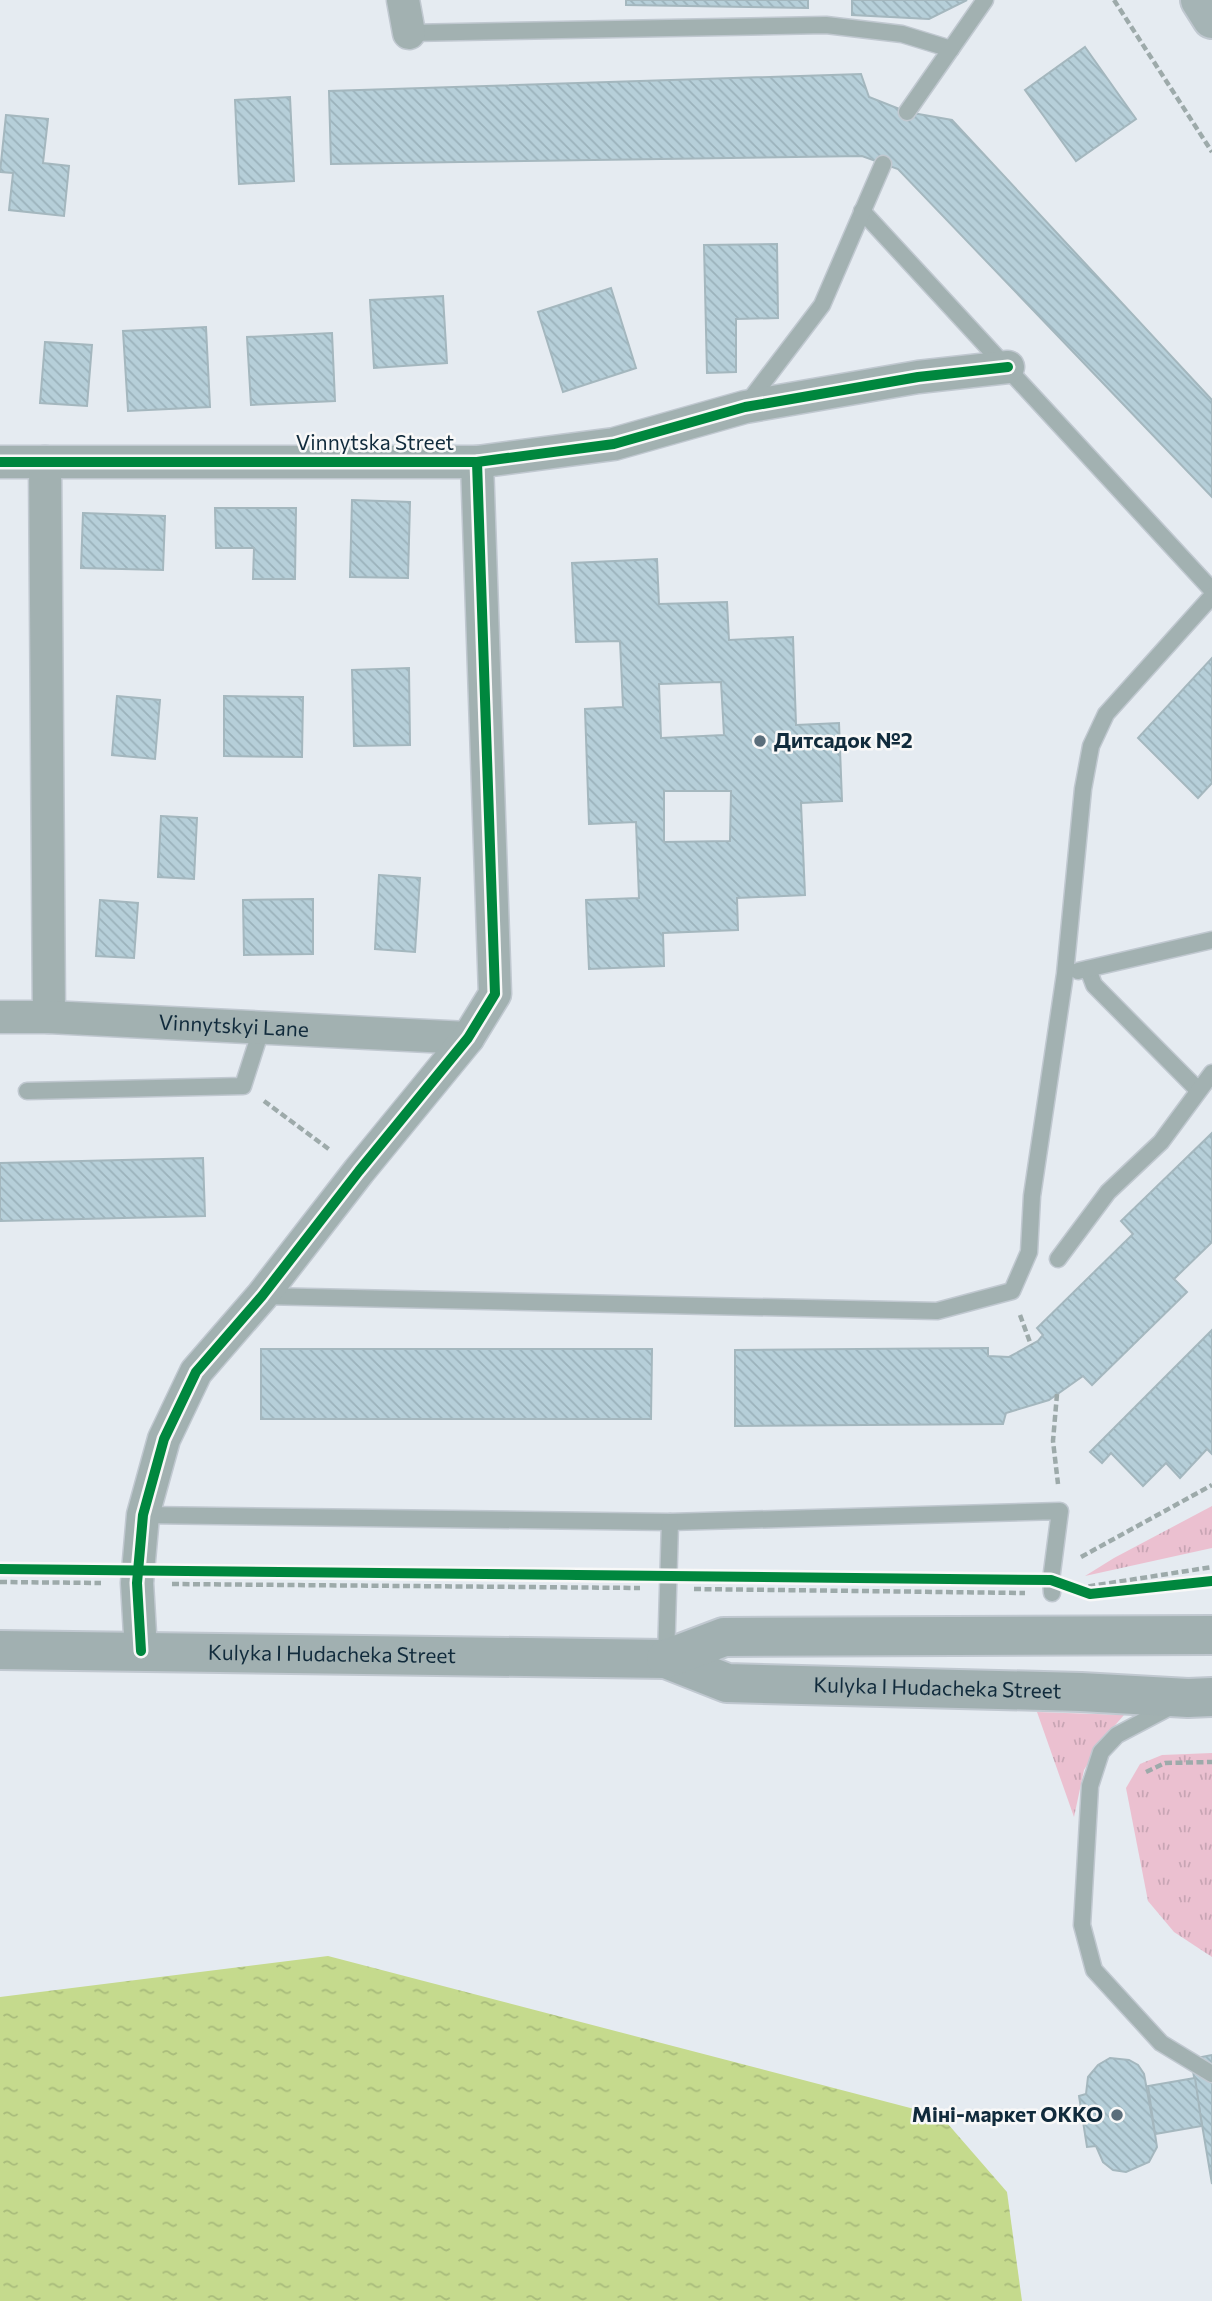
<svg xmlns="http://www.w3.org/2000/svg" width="1212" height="2301" viewBox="0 0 1212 2301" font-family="Commissioner,sans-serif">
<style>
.grass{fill:url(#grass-tufts)}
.water{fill:url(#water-ripples)}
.building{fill:url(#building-back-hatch);stroke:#a4b7be;stroke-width:2;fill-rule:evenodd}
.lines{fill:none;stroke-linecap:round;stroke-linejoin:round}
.lane-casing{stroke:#c0c8d0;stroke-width:19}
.street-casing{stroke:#c0c8d0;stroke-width:35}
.secondary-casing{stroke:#c0c8d0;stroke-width:42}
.primary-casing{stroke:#c0c8d0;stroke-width:42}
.path{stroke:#9daaaa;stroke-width:4.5;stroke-dasharray:7 3.5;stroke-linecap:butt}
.lane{stroke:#a2b1b1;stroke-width:16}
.street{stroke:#a2b1b1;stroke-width:32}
.secondary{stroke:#a1b0b1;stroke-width:38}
.primary{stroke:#a5b4b5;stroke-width:38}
.cycleway-casing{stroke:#f8f8f8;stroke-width:15}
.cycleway{stroke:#00873e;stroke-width:10}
.poi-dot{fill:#5b6e7b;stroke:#f8f8f8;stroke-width:2.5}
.labels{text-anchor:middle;stroke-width:5;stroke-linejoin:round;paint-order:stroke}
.street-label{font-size:21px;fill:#112b3c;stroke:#f8f8f8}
.poi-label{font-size:21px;font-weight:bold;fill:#112b3c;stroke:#f8f8f8;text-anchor:start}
</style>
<defs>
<pattern id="grass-tufts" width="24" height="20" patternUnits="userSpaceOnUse" patternTransform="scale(1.75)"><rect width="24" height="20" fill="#ebc0d0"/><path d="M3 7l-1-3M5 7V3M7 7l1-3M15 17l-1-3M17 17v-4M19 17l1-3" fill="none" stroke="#c8a5b4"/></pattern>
<pattern id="water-ripples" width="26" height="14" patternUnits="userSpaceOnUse" patternTransform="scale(1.75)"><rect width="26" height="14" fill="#c5da8d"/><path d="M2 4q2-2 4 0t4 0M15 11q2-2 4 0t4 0" fill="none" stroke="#a8bb7b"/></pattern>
<pattern id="building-back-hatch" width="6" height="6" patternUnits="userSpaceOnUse" patternTransform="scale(1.75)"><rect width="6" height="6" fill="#b6cfd9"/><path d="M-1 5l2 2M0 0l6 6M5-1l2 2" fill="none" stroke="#9bb2bb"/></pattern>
</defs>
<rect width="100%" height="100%" fill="#e5ebf1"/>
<g class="grass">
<path d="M 1212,1506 L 1212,1548 L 1085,1576 L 1114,1558 Z"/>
<path d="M 1037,1712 L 1124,1715 L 1103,1739 L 1084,1770 L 1074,1817 Z"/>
<path d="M 1212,1753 L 1212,1957 L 1174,1932 L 1148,1901 L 1126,1788 L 1140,1764 L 1162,1755 Z"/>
</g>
<path class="water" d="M 328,1956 L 941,2116 L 1007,2192 L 1022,2301 L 0,2301 L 0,1997 Z"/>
<g class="building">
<path d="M 626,0 L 808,0 L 808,8 L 626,5 Z"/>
<path d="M 852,0 L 967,0 L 929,19 L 852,15 Z"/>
<path d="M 1085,47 L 1136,119 L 1076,161 L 1025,90 Z"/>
<path d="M 861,74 L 869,97 L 907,112 L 952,120 L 1212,400 L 1212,497 L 898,169 L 862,156 L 331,164 L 329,91 Z"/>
<path d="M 290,97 L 294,181 L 239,184 L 235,100 Z"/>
<path d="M 6,115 L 48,119 L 43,163 L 69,166 L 64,216 L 9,210 L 13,173 L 0,172 Z"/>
<path d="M 777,244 L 778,318 L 736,319 L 736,372 L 707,373 L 704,245 Z"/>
<path d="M 611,288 L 636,368 L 563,392 L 538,312 Z"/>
<path d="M 443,296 L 447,363 L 374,368 L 370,300 Z"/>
<path d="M 206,327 L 210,407 L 128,411 L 123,331 Z"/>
<path d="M 332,333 L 335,401 L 251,405 L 247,337 Z"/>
<path d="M 45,342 L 92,345 L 87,406 L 40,403 Z"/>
<path d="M 352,500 L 410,502 L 408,578 L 350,577 Z"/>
<path d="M 215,508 L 296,508 L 295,579 L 253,579 L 254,548 L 216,548 Z"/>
<path d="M 83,513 L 165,516 L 163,570 L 81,568 Z"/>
<path d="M 657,559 L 659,604 L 727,602 L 729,640 L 793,637 L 796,725 L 839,723 L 842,801 L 801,803 L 805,895 L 737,898 L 738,930 L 663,933 L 664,966 L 589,969 L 586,900 L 639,898 L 636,822 L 589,824 L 585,709 L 623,707 L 620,641 L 576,642 L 572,563 ZM 721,682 L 724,735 L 661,738 L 659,684 ZM 664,791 L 731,791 L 730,841 L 664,842 Z"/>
<path d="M 1212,658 L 1212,783 L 1198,798 L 1138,738 Z"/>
<path d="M 409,668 L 410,745 L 354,746 L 352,670 Z"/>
<path d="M 117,696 L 160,700 L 155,759 L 112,755 Z"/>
<path d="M 224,696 L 303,697 L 302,757 L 224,756 Z"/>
<path d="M 161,816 L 197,818 L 194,879 L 158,877 Z"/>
<path d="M 379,875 L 420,878 L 415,952 L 375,949 Z"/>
<path d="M 313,899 L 313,954 L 244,955 L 243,900 Z"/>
<path d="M 100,900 L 138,903 L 134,958 L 96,956 Z"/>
<path d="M 1212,1133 L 1212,1242 L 1174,1279 L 1187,1292 L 1092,1385 L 1083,1376 L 1049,1400 L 1006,1413 L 1003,1424 L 735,1426 L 735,1350 L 988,1348 L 988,1356 L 1009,1357 L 1038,1341 L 1043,1335 L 1037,1328 L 1133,1234 L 1121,1221 Z"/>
<path d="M 203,1158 L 205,1216 L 0,1221 L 0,1163 Z"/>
<path d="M 1212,1330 L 1212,1454 L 1207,1449 L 1180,1478 L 1166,1463 L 1143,1486 L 1111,1453 L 1102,1463 L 1090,1452 Z"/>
<path d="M 261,1349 L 652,1349 L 651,1419 L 261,1419 Z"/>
<path d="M 1212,2055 L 1212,2184 L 1191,2059 Z"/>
<path d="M 1110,2058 L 1129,2060 L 1138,2065 L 1144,2074 L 1155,2134 L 1157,2147 L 1149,2162 L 1126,2172 L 1113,2170 L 1103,2162 L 1096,2146 L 1087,2147 L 1079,2096 L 1086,2094 L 1088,2077 L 1098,2065 Z"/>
<path d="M 1195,2078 L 1202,2126 L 1155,2134 L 1148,2086 Z"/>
</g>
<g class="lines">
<g class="lane-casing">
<g id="lane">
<path d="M 409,33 L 826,25 L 902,34 L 951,49"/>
<path d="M 907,112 L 985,0"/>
<path d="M 862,211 L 1212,590"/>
<path d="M 746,405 L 822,305 L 883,164"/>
<path d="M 1088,969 L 1094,985 L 1198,1090"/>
<path d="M 1078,971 L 1212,940"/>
<path d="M 27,1091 L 243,1086 L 262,1027"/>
<path d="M 1058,1259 L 1108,1192 L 1161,1142 L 1212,1073"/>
<path d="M 262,1296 L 937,1311 L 1012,1291 L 1029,1252 L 1032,1196 L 1065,974 L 1083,789 L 1091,746 L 1106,714 L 1212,596"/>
<path d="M 143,1515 L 670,1522 L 1060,1511 L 1051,1580 L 1052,1593"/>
<path d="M 666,1659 L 670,1522"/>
<path d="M 1172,1706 L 1117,1735 L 1101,1752 L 1090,1786 L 1082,1925 L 1094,1970 L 1161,2043 L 1212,2074"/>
</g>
</g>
<g class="street-casing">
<g id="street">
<path d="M 403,0 L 409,33"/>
<path d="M 0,462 L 477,462 L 614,444 L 745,407 L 918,377 L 1008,367"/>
<path d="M 45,462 L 49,1017"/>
<path id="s1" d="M 0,1017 L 49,1017 L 468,1038"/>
<path d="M 141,1651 L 137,1583 L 143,1515 L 164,1439 L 196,1372 L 262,1296 L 359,1171 L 468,1038 L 495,994 L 477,462"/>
</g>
</g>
<g class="secondary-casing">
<g id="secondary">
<path id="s2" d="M 0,1650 L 666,1659 L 727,1683 L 1081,1692 L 1188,1698 L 1212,1697"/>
<path d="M 666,1659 L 724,1637 L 1212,1635"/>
</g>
</g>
<g class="primary-casing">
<path id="primary" d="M 1200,0 L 1212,19"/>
</g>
<g class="path">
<path d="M 1114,0 L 1212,152"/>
<path d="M 264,1101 L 330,1150"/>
<path d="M 1020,1315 L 1031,1345"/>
<path d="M 1057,1394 L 1053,1441 L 1058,1484"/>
<path d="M 1081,1557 L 1212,1485"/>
<path d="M 0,1582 L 101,1583"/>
<path d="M 172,1584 L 640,1588"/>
<path d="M 1078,1588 L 1212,1567"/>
<path d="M 694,1589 L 1025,1593"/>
<path d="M 1146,1772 L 1165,1763 L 1212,1762"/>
</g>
<use href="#lane" class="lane"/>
<use href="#street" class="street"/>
<use href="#secondary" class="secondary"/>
<use href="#primary" class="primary"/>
<g class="cycleway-casing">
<g id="cycleway">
<path d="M 0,462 L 477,462 L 614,444 L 745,407 L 918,377 L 1008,367"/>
<path d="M 0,1569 L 1051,1580 L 1090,1594 L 1212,1581"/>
<path d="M 141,1651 L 137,1583 L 143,1515 L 164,1439 L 196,1372 L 262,1296 L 359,1171 L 468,1038 L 495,994 L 477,462"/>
</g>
</g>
<use href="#cycleway" class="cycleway"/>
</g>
<g class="poi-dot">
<circle cx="760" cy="741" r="7"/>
<circle cx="1117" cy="2115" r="7"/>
</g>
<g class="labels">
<g class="street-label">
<text x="375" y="450">Vinnytska Street</text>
<text dy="7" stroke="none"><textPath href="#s1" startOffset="234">Vinnytskyi Lane</textPath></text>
<text dy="7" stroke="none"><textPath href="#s2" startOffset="332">Kulyka I Hudacheka Street</textPath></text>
<text dy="7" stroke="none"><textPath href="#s2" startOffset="942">Kulyka I Hudacheka Street</textPath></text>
</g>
<g class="poi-label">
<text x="774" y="748">Дитсадок №2</text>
<text x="1103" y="2122" text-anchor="end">Міні-маркет ОККО</text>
</g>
</g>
</svg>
